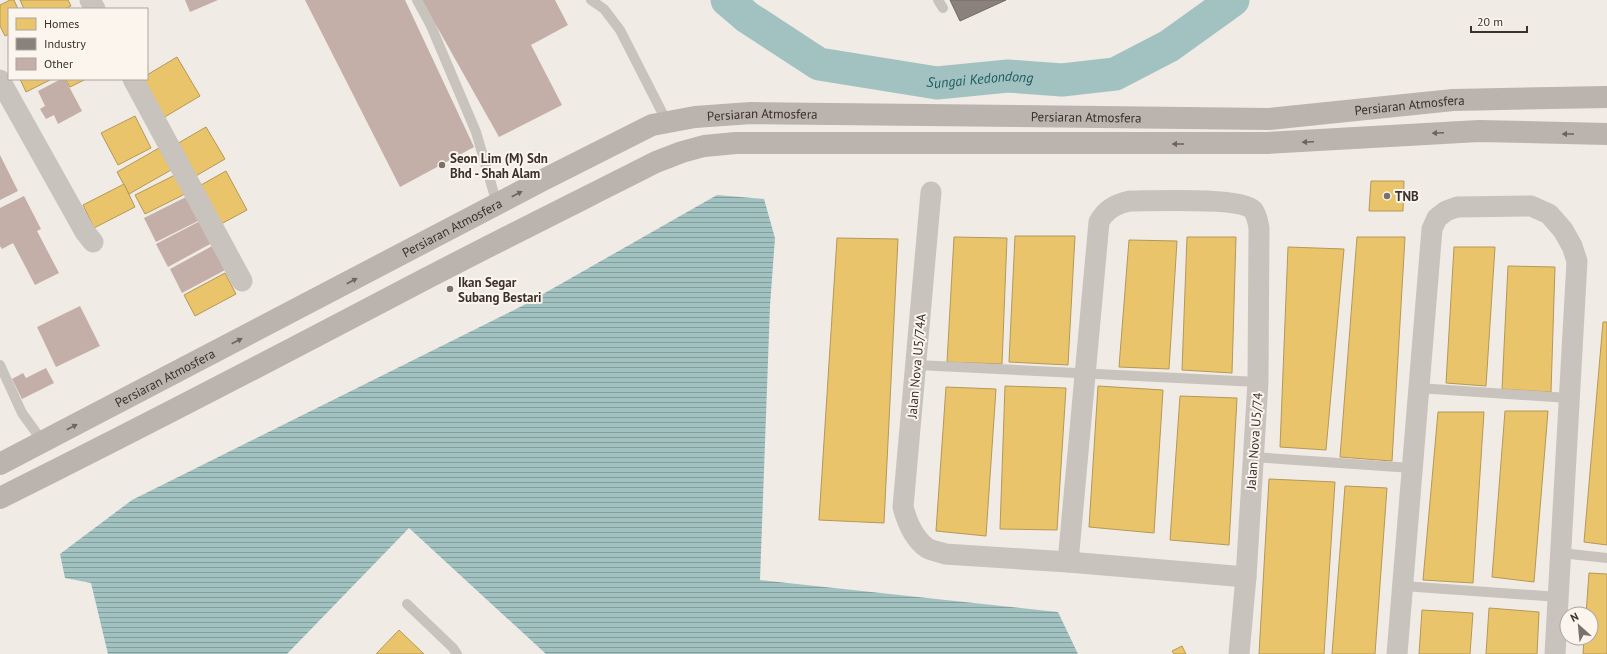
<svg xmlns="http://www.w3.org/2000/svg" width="1607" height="654" viewBox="0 0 1607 654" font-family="'PT Sans',sans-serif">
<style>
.water{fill:url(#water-rules)}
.homes{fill:#e9c46a;stroke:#b59857}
.industry{fill:#8a817c;stroke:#726964}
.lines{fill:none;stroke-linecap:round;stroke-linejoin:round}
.river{stroke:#a1c2c1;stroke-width:33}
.building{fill:#c3afa7}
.lane{stroke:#c9c3be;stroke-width:10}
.street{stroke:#c9c3be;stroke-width:21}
.secondary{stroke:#bab3ae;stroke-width:22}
.oneway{fill:#6e645f}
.poi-dot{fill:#7a716c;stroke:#fbf5ee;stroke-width:1.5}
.labels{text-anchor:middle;stroke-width:4;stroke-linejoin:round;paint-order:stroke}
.street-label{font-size:13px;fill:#3b302b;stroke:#fbf5ee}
.poi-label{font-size:13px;font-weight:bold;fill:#3b302b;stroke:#fbf5ee;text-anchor:start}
.water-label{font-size:14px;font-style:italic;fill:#1f5a5e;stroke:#fbf5ee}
</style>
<defs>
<pattern id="water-rules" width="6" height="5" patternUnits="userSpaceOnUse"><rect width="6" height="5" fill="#a1c2c1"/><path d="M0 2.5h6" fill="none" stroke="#849e9d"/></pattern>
</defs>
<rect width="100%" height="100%" fill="#f0ebe5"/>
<path class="water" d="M 717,195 L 764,199 L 775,238 L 770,306 L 760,580 L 1058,612 L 1078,654 L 546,654 L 409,528 L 287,654 L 108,654 L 91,583 L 65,578 L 60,554 L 132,500 L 522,306 Z"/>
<g class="homes">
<path d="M 10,0 L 14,0 L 18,9 L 9,9 L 9,34 L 5,36 L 0,26 L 0,5 Z"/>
<path d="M 20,0 L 68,0 L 71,6 L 65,9 L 24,9 Z"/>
<path d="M 177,57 L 200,96 L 163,118 L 140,79 L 147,79 L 147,75 Z"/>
<path d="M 20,79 L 52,79 L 26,92 Z"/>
<path d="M 65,79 L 86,79 L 70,87 Z"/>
<path d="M 135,116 L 151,148 L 118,165 L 101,133 Z"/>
<path d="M 206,127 L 225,159 L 194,177 L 175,145 Z"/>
<path d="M 159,148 L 171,170 L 129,194 L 117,172 Z"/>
<path d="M 226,171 L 247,210 L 221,224 L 201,185 Z"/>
<path d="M 175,175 L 185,194 L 145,214 L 135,195 Z"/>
<path d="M 1371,181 L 1404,181 L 1403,211 L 1369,211 Z"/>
<path d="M 124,184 L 135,207 L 94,228 L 83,205 Z"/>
<path d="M 1015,236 L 1075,236 L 1068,365 L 1009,362 Z"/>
<path d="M 954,237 L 1007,238 L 1002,364 L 947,362 Z"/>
<path d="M 1187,237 L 1236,237 L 1232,373 L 1182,370 Z"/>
<path d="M 1357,237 L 1405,237 L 1392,461 L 1340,457 Z"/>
<path d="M 837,238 L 898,239 L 884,523 L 819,520 Z"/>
<path d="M 1129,240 L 1177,241 L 1169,369 L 1119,367 Z"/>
<path d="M 1288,247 L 1344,249 L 1326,450 L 1280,447 Z"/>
<path d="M 1454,247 L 1495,247 L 1486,386 L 1446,383 Z"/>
<path d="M 1508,266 L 1555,267 L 1551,392 L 1502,389 Z"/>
<path d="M 225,273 L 236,294 L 195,316 L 184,295 Z"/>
<path d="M 1603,322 L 1607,322 L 1607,545 L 1584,542 Z"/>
<path d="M 1005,386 L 1066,388 L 1057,530 L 1000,529 Z"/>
<path d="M 1098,386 L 1163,390 L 1154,533 L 1089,527 Z"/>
<path d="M 946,387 L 996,389 L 986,536 L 936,531 Z"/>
<path d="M 1180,396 L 1237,398 L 1229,545 L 1170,540 Z"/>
<path d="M 1505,411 L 1548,411 L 1534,582 L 1492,577 Z"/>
<path d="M 1438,412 L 1484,412 L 1473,583 L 1423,580 Z"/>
<path d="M 1269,479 L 1335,482 L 1324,654 L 1259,654 Z"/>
<path d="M 1345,486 L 1387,488 L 1375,654 L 1332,654 Z"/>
<path d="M 1589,573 L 1607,574 L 1607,654 L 1583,654 L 1584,638 L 1591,638 L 1591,614 L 1586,614 Z"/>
<path d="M 1489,608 L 1539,612 L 1537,654 L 1486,654 Z"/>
<path d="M 1422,610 L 1473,613 L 1470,654 L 1419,654 Z"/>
<path d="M 399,630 L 424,654 L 376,654 Z"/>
<path d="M 1182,646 L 1186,654 L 1174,654 L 1172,651 Z"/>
</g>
<path class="industry" d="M 950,0 L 1006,0 L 960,21 Z"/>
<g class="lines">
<path class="river" id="s1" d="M 727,0 L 747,17 L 819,64 L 937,83 L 1008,76 L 1062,80 L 1115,74 L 1169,46 L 1233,0"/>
</g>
<g class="building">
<path d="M 185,0 L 218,0 L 190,12 Z"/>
<path d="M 305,0 L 405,0 L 474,147 L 400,187 Z"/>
<path d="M 416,0 L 555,0 L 568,25 L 531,45 L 562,105 L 499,137 L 436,25 L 431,26 Z"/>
<path d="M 61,79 L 65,79 L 82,111 L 58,124 L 54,115 L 46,119 L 40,109 L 45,106 L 38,91 Z"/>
<path d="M 0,155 L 18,191 L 0,200 Z"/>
<path d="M 24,196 L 41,229 L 37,231 L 59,273 L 35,285 L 13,243 L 2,249 L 0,246 L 0,208 Z"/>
<path d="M 186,197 L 198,221 L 156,242 L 144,218 Z"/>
<path d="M 200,221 L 212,243 L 168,267 L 156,244 Z"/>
<path d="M 214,245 L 227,269 L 182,293 L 170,269 Z"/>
<path d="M 80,306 L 100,346 L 56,367 L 37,327 Z"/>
<path d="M 46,368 L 54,383 L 22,399 L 12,379 L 23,373 L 26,378 Z"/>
</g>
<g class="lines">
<g class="lane">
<path d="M 417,0 L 431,26 L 476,132 L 497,204"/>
<path d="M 591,0 L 604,9 L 620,30 L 667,122"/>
<path d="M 938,0 L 943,8"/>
<path d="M 0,365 L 22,413 L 43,442"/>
<path d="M 917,365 L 1258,382"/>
<path d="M 1418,388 L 1569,398"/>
<path d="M 1253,457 L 1412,468"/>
<path d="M 1561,553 L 1607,558"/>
<path d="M 1403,586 L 1559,597"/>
<path d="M 407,604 L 453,648 L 457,654"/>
</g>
<g class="street">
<path d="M 90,0 L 95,9"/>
<path d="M 133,79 L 242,281"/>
<path d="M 0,80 L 85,232 L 93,242"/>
<path d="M 931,192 L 903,507 C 907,522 913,538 927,548 C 932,551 940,552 945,554 L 1068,562 L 1246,577"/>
<path d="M 1068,562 L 1099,222 C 1106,209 1116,204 1130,201 C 1152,201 1241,197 1253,210 C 1257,215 1258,222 1259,228 L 1258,382 L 1246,577 L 1239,654"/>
<path d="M 1397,654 L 1432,229 L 1437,218 L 1446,211 L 1457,207 L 1531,206 L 1549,214 L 1563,230 L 1572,246 L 1577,261 L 1555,654"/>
</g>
<g class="secondary">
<path id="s2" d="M 0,464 L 541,181 L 652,125 L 695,117 L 751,113 L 1269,119 L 1453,100 L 1607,97"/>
<path d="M 0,498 C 137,430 273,359 408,288 C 490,245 573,204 656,162 L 682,152 L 704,146 L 736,143 L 1267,143 L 1479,131 L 1607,134"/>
</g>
</g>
<defs><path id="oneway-solid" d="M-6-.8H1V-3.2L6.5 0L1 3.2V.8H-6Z"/></defs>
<g class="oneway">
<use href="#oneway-solid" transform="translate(1438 133) rotate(178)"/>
<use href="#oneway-solid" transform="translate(1568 134) rotate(-180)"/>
<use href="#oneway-solid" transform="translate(1308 142) rotate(178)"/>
<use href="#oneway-solid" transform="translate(1178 144) rotate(180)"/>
<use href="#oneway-solid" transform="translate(517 194) rotate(-28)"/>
<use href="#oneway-solid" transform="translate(352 281) rotate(-28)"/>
<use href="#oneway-solid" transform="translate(237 341) rotate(-27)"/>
<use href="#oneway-solid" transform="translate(72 427) rotate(-27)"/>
</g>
<g class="poi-dot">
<circle cx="442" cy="165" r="4"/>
<circle cx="1387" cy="196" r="4"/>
<circle cx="450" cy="289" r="4"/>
</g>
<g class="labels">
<g class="street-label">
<text dy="5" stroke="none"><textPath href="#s2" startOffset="1494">Persiaran Atmosfera</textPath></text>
<text dy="5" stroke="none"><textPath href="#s2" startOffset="846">Persiaran Atmosfera</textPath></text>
<text dy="5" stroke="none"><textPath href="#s2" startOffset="1170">Persiaran Atmosfera</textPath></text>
<text dy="5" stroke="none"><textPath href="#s2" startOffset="510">Persiaran Atmosfera</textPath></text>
<text transform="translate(916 366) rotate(-85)" y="5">Jalan Nova U5/74A</text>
<text dy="5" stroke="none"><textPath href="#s2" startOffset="186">Persiaran Atmosfera</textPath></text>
<text transform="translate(1254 441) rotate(-86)" y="5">Jalan Nova U5/74</text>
</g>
<g class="poi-label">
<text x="450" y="163">Seon Lim (M) Sdn<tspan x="450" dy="15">Bhd - Shah Alam</tspan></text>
<text x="1395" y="201">TNB</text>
<text x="458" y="287">Ikan Segar<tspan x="458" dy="15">Subang Bestari</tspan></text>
</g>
<g class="water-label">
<text dy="5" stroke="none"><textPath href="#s1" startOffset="275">Sungai Kedondong</textPath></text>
</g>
</g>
<rect x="8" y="8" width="140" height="72" fill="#fbf5ee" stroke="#aea6a0"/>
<rect x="16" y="18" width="20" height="12" fill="#e9c46a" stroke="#aea6a0"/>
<text x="44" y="28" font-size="12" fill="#3b302b">Homes</text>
<rect x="16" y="38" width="20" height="12" fill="#8a817c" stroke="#aea6a0"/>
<text x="44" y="48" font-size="12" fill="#3b302b">Industry</text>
<rect x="16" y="58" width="20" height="12" fill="#c3afa7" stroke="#aea6a0"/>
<text x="44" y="68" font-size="12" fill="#3b302b">Other</text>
<g transform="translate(1579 626) rotate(333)"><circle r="19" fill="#fbf5ee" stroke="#aea6a0"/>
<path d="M0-3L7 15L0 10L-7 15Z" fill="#7a716c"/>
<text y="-6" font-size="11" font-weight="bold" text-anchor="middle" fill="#3b302b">N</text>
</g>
<path d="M1471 26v6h56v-6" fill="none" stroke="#3b302b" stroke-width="2"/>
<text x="1477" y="26" font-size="12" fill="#3b302b" stroke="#fbf5ee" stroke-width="3" paint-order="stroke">20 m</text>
</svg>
